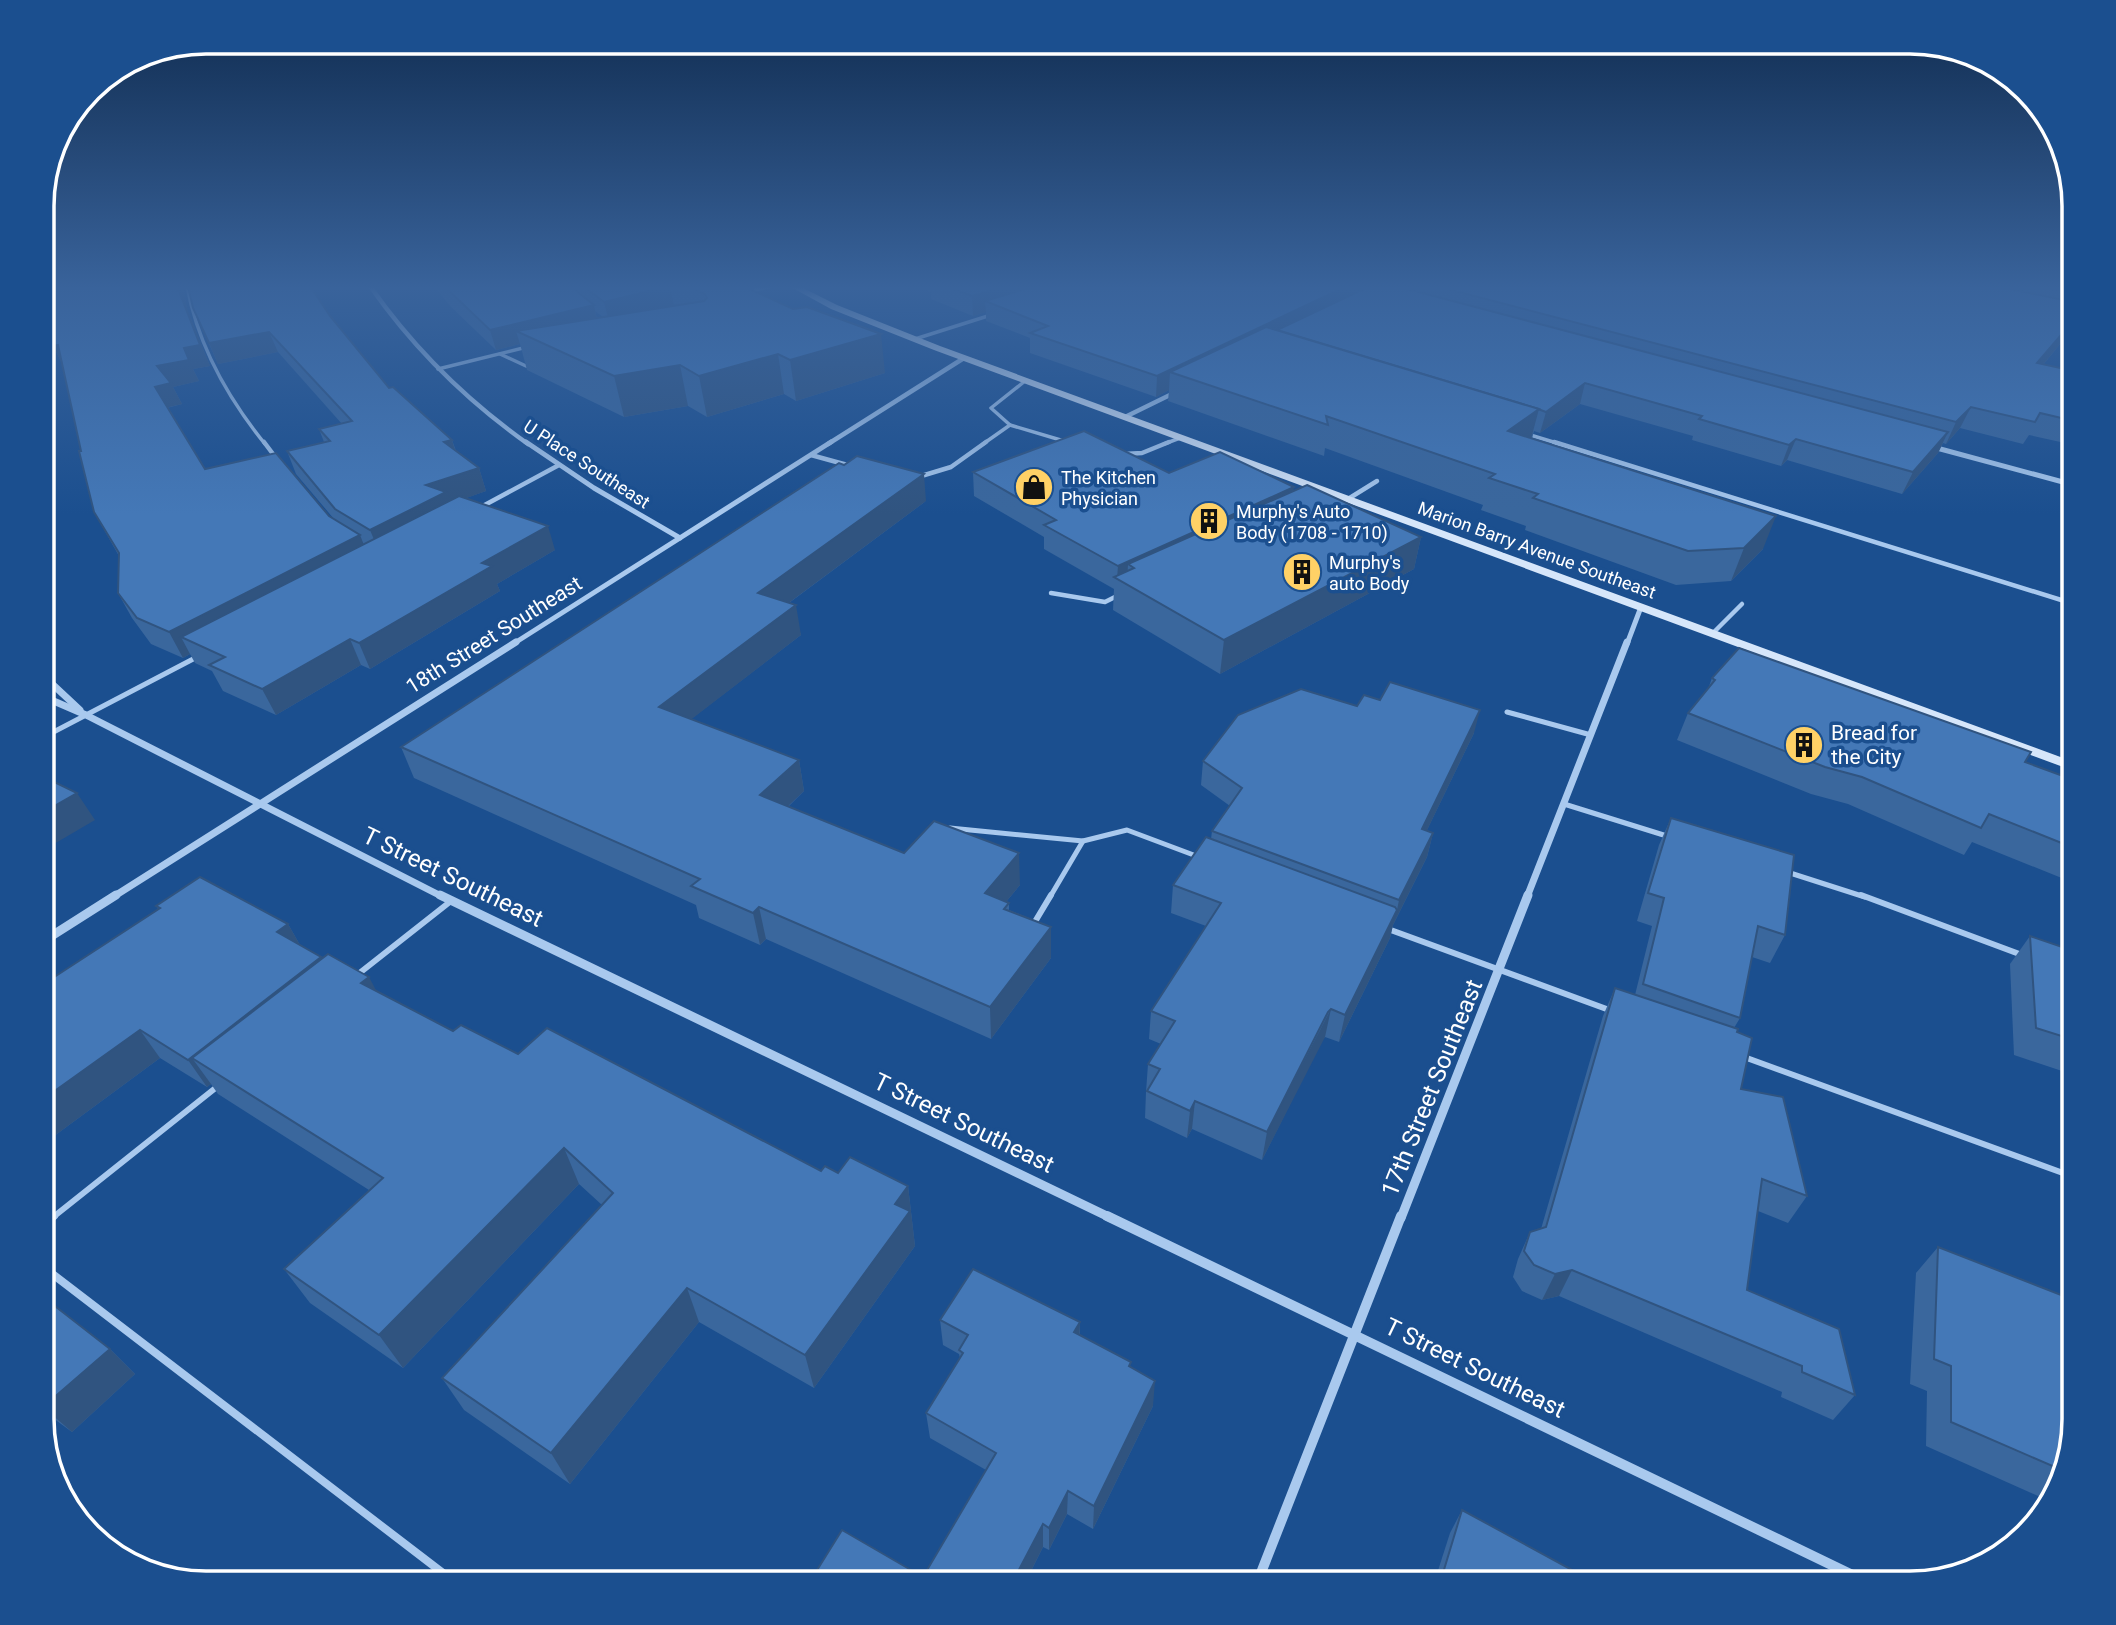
<svg xmlns="http://www.w3.org/2000/svg" width="2116" height="1625" viewBox="0 0 2116 1625" font-family="Roboto,sans-serif">
<style>
.lines{fill:none;stroke-linecap:round;stroke-linejoin:round}
.service-far4{stroke:#a9c9ee;stroke-width:3.5}
.service-far3{stroke:#a9c9ee;stroke-width:4.5}
.service-far2{stroke:#a9c9ee;stroke-width:5}
.service-far1{stroke:#a9c9ee;stroke-width:6}
.service{stroke:#a9c9ee;stroke-width:8}
.minor-far4{stroke:#a9c9ee;stroke-width:4.5}
.minor-far3{stroke:#a9c9ee;stroke-width:5}
.minor-far2{stroke:#a9c9ee;stroke-width:7}
.minor-far1{stroke:#a9c9ee;stroke-width:9}
.minor{stroke:#a9c9ee;stroke-width:10}
.secondary{fill:#d6e6fa;fill-rule:evenodd}
.wall{fill:#3a679d;fill-rule:evenodd}
.shaded-wall{fill:#305480}
.building{fill:#4478b7;stroke:#305480;stroke-width:2}
.labels{text-anchor:middle;dominant-baseline:central;stroke-width:7;stroke-linejoin:round;paint-order:stroke}
.far-street-label{font-size:18px;fill:#fff;stroke:#1b4f8f}
.far-poi-label{font-size:18px;fill:#fff;stroke:#1b4f8f;text-anchor:start}
.street-label{font-size:21px;fill:#fff;stroke:#1b4f8f}
.poi-label{font-size:21px;fill:#fff;stroke:#1b4f8f;text-anchor:start}
.near-street-label{font-size:24px;fill:#fff;stroke:#1b4f8f}
.rim{fill:none;stroke:#fff;stroke-width:3.5}
</style>
<rect width="100%" height="100%" fill="#1b4f8f"/>
<g class="lines">
<g class="service-far4">
<path d="M187,286C198,346 227,397 265,444"/>
<path d="M747,292L773,286"/>
<path d="M915,339L991,315"/>
<path d="M500,354L526,366L532,365"/>
<path d="M438,369L527,347"/>
<path d="M1010,425L1064,441"/>
<path d="M1527,434L1560,444"/>
<path d="M983,444L1010,425L991,408L1025,381"/>
<path d="M1164,444L1180,438"/>
</g>
<g class="service-far3">
<path d="M264,442L276,458"/>
<path d="M1554,442L2074,604"/>
<path d="M1124,454L1142,453L1169,442"/>
<path d="M811,455L851,466"/>
<path d="M918,477L951,467L986,442"/>
<path d="M1348,499L1377,481"/>
<path d="M481,507L559,465"/>
<path d="M1051,593L1105,602L1117,596"/>
<path d="M1712,634L1742,604"/>
</g>
<g class="service-far2">
<path d="M1507,712L1591,735"/>
<path d="M42,738L197,657"/>
<path d="M2065,763L2074,740"/>
<path d="M1564,804L1670,837"/>
<path d="M950,828L1083,841L1127,830L1199,857"/>
<path d="M1787,872L1865,897"/>
<path d="M1050,897L1083,841"/>
</g>
<g class="service-far1">
<path d="M1861,895L2022,955"/>
<path d="M1033,925L1051,895"/>
<path d="M1388,929L1612,1011"/>
<path d="M357,975L451,901"/>
<path d="M1744,1057L2074,1177"/>
<path d="M52,1218L218,1086"/>
</g>
<g class="service">
<path d="M42,1226L54,1216"/>
<path d="M42,1266L456,1583"/>
</g>
<g class="minor-far4">
<path d="M370,286C414,349 466,400 528,444"/>
<path d="M1125,417L1174,393"/>
<path d="M828,444L964,358"/>
</g>
<g class="minor-far3">
<path d="M526,442L594,488L680,538"/>
<path d="M1933,447L2074,485"/>
<path d="M513,644L831,442"/>
<path d="M1627,644L1641,607"/>
</g>
<g class="minor-far2">
<path d="M42,666L49,681L80,710"/>
<path d="M42,696L86,715L443,897"/>
<path d="M113,897L516,642"/>
<path d="M1527,897L1627,642"/>
</g>
<g class="minor-far1">
<path d="M440,895L1111,1218"/>
<path d="M42,942L116,895"/>
<path d="M1401,1218L1528,895"/>
</g>
<g class="minor">
<path d="M1107,1216L1869,1583"/>
<path d="M1257,1583L1401,1216"/>
</g>
<path class="secondary" d="M789,286H799L837,305L940,346L2074,762V771L934,350L831,309Z"/>
</g>
<g class="wall">
<path d="M54,286H183L187,309L210,366L193,369L199,381L173,387L182,404L167,408L205,469L329,516L334,519L296,474L287,451L324,442L319,429L342,424L278,352L218,364L193,308L330,316L389,388L452,440L456,451L479,468L486,491L466,498L555,550L497,584L500,591L370,669L361,665L276,715L223,691L212,671L195,663L190,654L183,658L151,644L132,618L118,593L119,556L94,512L62,363L53,346Z"/>
<path d="M434,286H743L885,373L796,401L784,394L707,417L688,406L624,417L527,370L520,344L496,350L450,306ZM595,311L603,317L597,318Z"/>
<path d="M917,286H2074V327L2043,365L2074,371V445L2029,435L2023,444L1960,428L1946,444L1943,443L1938,453L1902,494L1787,460L1781,466L1692,440L1693,436L1580,404L1540,433L1534,431L1532,439L1763,549L1731,581L1676,585L1525,530L1526,526L1481,510L1483,505L1325,448L1324,456L1168,401L1169,390L1156,397L1030,353V338L986,321V312L973,316L931,299V292Z"/>
<path d="M973,472L1169,473L1294,490L1421,537L1414,569L1220,674L1113,610L1114,589L1044,549V537L974,496Z"/>
<path d="M926,501L789,603L801,635L691,719L799,760L804,791L788,807L904,853L1020,885L1006,902L1009,903V910L1051,927V958L991,1039L766,939L760,945L699,918L696,905L414,778L401,747Z"/>
<path d="M1712,678L2025,762L2074,780V883L1972,842L1964,855L1848,804L1811,794L1677,740L1688,713L1708,689Z"/>
<path d="M1357,706L1474,733L1427,830L1433,833L1427,857L1393,925L1390,938L1339,1042L1325,1037L1322,1040L1262,1160L1192,1129L1187,1138L1145,1118L1146,1092L1148,1064L1161,1044L1149,1039L1151,1011L1206,926L1171,913L1173,885L1211,839L1212,831L1230,806L1201,785L1203,761Z"/>
<path d="M1671,818L1785,935L1770,963L1752,957L1740,1018L1734,1028L1737,1032L1741,1089L1807,1196L1788,1223L1758,1211L1747,1290L1855,1395L1833,1420L1781,1397L1782,1392L1559,1296L1542,1300L1522,1291L1513,1277L1518,1259L1530,1232L1541,1229L1603,1016L1615,988L1635,995L1652,926L1637,921L1659,845Z"/>
<path d="M156,906L288,924L300,945L376,991L453,1031L518,1054L821,1171L838,1173L908,1186L915,1246L814,1388L699,1322L570,1484L464,1410L442,1378L602,1205L579,1184L403,1368L310,1303L284,1269L369,1190L218,1094L211,1084L207,1087L160,1058L42,1145L158,909Z"/>
<path d="M2030,936L2074,951V1057L2062,1071L2014,1055L2010,964Z"/>
<path d="M1938,1247L2074,1419L2047,1500L1926,1446L1927,1391L1910,1384L1916,1273Z"/>
<path d="M42,1296L110,1349L135,1374L72,1432L42,1410Z"/>
<path d="M940,1320L1080,1322V1335L1131,1367L1153,1406L1093,1529L1067,1514L1049,1550L1043,1547L1025,1583H809L923,1577L986,1470L930,1438L926,1413L960,1358L959,1354L943,1345Z"/>
<path d="M1462,1510L1596,1583H1434L1450,1533Z"/>
</g>
<g class="shaded-wall">
<path d="M177,286H183L187,309L210,366L193,369L199,381L173,387L182,404L165,408L155,387L157,366L184,348Z"/>
<path d="M670,286L674,306L609,322L604,302Z"/>
<path d="M1007,286H1069L985,301L986,312L973,316L972,296Z"/>
<path d="M1347,286H1364L1362,296L1170,372L1169,390L1156,397L1157,376Z"/>
<path d="M594,305L598,325L516,331L520,344L496,350L490,330Z"/>
<path d="M2074,320V327L2027,384L2037,363Z"/>
<path d="M269,332L278,352L218,364L209,343Z"/>
<path d="M881,334L885,373L796,401L790,360Z"/>
<path d="M58,345L64,367L53,346Z"/>
<path d="M778,354L784,394L707,417L699,376Z"/>
<path d="M680,365L688,406L624,417L614,376Z"/>
<path d="M1585,383L1580,404L1540,433L1546,412Z"/>
<path d="M1971,407L1960,428L1946,444L1956,422Z"/>
<path d="M1539,409L1531,439L1508,431Z"/>
<path d="M1948,432L1938,453L1902,494L1913,472Z"/>
<path d="M1796,439L1787,460L1781,466L1789,445Z"/>
<path d="M452,440L459,463L444,442Z"/>
<path d="M479,468L486,491L450,504L380,554L370,530L426,485Z"/>
<path d="M924,474L926,501L763,622L758,593Z"/>
<path d="M1294,487L1291,510L1128,564L1127,585L1117,579L1118,566Z"/>
<path d="M1776,516L1763,549L1731,581L1744,548Z"/>
<path d="M548,526L555,550L497,584L500,591L370,669L359,643L482,563Z"/>
<path d="M360,535L370,560L181,637L190,654L183,658L169,632Z"/>
<path d="M1421,537L1414,569L1220,674L1224,640Z"/>
<path d="M796,605L801,635L667,738L659,707Z"/>
<path d="M350,639L361,665L276,715L262,689Z"/>
<path d="M1480,710L1474,733L1416,853L1422,829Z"/>
<path d="M799,760L804,791L766,827L760,795Z"/>
<path d="M77,793L95,820L42,851V813Z"/>
<path d="M1433,833L1427,857L1393,925L1390,938L1339,1042L1345,1015L1397,910L1399,900Z"/>
<path d="M1019,853L1020,885L987,925L985,893Z"/>
<path d="M759,907L766,939L760,945L753,913Z"/>
<path d="M288,924L304,952L277,932Z"/>
<path d="M1051,927V958L991,1039L990,1007Z"/>
<path d="M321,957L337,984L192,1058L211,1084L207,1087L188,1060Z"/>
<path d="M369,977L388,1013L361,983Z"/>
<path d="M1331,1009L1325,1037L1262,1160L1267,1132Z"/>
<path d="M140,1030L160,1058L42,1145V1100Z"/>
<path d="M1195,1101L1192,1129L1187,1138L1190,1111Z"/>
<path d="M564,1148L579,1184L403,1368L379,1335Z"/>
<path d="M908,1186L915,1246L814,1388L805,1355L895,1204Z"/>
<path d="M1572,1270L1559,1296L1542,1300L1555,1274Z"/>
<path d="M687,1288L699,1322L570,1484L551,1453Z"/>
<path d="M1080,1322L1079,1348L1074,1332Z"/>
<path d="M110,1349L135,1374L72,1432L43,1407Z"/>
<path d="M1155,1381L1153,1406L1093,1529L1094,1506Z"/>
<path d="M1068,1491L1067,1514L1049,1550V1528Z"/>
<path d="M1043,1524V1547L1025,1583H1012Z"/>
</g>
<g class="building">
<path d="M54,286H177L200,345L184,348L189,360L157,366L171,383L155,387L205,469L276,453L329,516L360,535L169,632L137,618L118,593L119,553L94,512L79,451H81L58,345L53,346Z"/>
<path d="M188,286H310L330,316L389,388L393,387L452,440L444,442L479,468L426,485L446,492L370,530L335,509L287,451L330,441L319,429L352,421L269,332L209,343L193,308Z"/>
<path d="M444,286H570L594,305L490,330Z"/>
<path d="M583,286H670L604,302Z"/>
<path d="M687,286H743L793,309L807,307L881,334L790,360L778,354L699,376L680,365L614,376L516,331L704,301L707,298L705,294Z"/>
<path d="M945,286H1007L972,296Z"/>
<path d="M1035,286H1347L1157,376L1030,333L1048,326L985,301Z"/>
<path d="M1370,286H1396L1948,432L1913,472L1796,439L1789,445L1699,419L1702,416L1585,383L1546,412L1538,409H1539L1277,330Z"/>
<path d="M1436,286H1995L2074,302V320L2037,363L2074,371V421L2040,413L2035,422L1971,407L1956,422Z"/>
<path d="M2037,286H2074V294Z"/>
<path d="M1266,327L1539,409L1508,431L1776,516L1744,548L1688,551L1533,498L1538,494L1489,478L1495,474L1326,416L1328,425L1170,372Z"/>
<path d="M1084,431L1169,473L1220,452L1294,487L1118,566L1044,525L1056,520L973,472Z"/>
<path d="M857,456L924,474L758,593L796,605L659,707L799,760L760,795L904,853L934,821L1019,853L985,893L1009,903L1004,909L1051,927L990,1007L759,907L753,913L691,886L700,879L401,747L839,463L844,465Z"/>
<path d="M1307,485L1421,537L1224,640L1114,577L1134,568L1128,564Z"/>
<path d="M459,496L548,526L482,563L492,566L359,643L350,639L262,689L209,665L225,657L181,637Z"/>
<path d="M1739,648L2031,752L2025,762L2074,780V848L1989,814L1981,828L1862,777L1825,767L1688,713L1715,680L1712,678Z"/>
<path d="M1390,682L1480,710L1422,829L1433,833L1399,900L1212,831L1242,788L1203,761L1238,715L1301,689L1357,706L1364,695L1380,700Z"/>
<path d="M42,776L77,793L42,813Z"/>
<path d="M1671,818L1794,855L1785,935L1758,926L1740,1018L1643,984L1664,898L1648,893Z"/>
<path d="M1206,837L1395,907L1397,910L1345,1015L1331,1009L1328,1012L1267,1132L1195,1101L1190,1111L1147,1091L1160,1069L1148,1064L1175,1021L1151,1011L1221,903L1173,885Z"/>
<path d="M200,877L288,924L277,932L321,957L188,1060L140,1030L42,1100V985L160,908L156,906Z"/>
<path d="M2030,936L2074,951V1040L2036,1028Z"/>
<path d="M328,954L369,977L361,983L453,1031L461,1025L518,1054L547,1028L821,1171L825,1166L838,1173L850,1157L908,1186L895,1204L910,1211L805,1355L687,1288L551,1453L442,1378L613,1193L564,1148L379,1335L284,1269L383,1178L192,1058Z"/>
<path d="M1615,988L1738,1029L1737,1032L1752,1038L1741,1089L1783,1097L1807,1196L1762,1179L1747,1290L1839,1329L1855,1395L1802,1372V1366L1572,1270L1555,1274L1534,1265L1524,1251L1530,1232L1546,1227Z"/>
<path d="M1938,1247L2074,1300V1419L2057,1468L1951,1422V1366L1934,1359Z"/>
<path d="M973,1269L1080,1322L1074,1332L1131,1362L1129,1366L1155,1381L1094,1506L1068,1491L1049,1528L1043,1524L1012,1583H809L842,1530L923,1577L996,1453L926,1413L963,1353L959,1350L968,1335L940,1320Z"/>
<path d="M42,1296L110,1349L43,1407L42,1406Z"/>
<path d="M1462,1510L1596,1583H1440Z"/>
</g>
<linearGradient id="sky" x2="0" y2="1"><stop stop-color="#0f2b4f"/><stop offset="0.56" stop-color="#39639b"/><stop offset="1" stop-color="#39639b" stop-opacity="0"/></linearGradient>
<rect width="2116" height="514" fill="url(#sky)"/>
<defs>
<g id="shop-disc" transform="scale(2.0125)"><circle r="9.5" fill="#ffd166" stroke="#1b4f8f"/><path d="M-5-2.5h2.3a2.7 3.5 0 0 1 5.4 0H5L5.5 6h-11ZM-1.5-2.5h3a1.5 2.3 0 0 0-3 0Z" fill="#111"/></g>
<g id="building-disc" transform="scale(2.0125)"><circle r="9.5" fill="#ffd166" stroke="#1b4f8f"/><path d="M-4-6H4V6H1V3H-1V6H-4ZM-2.5-4.3h1.7v1.8h-1.7ZM.8-4.3h1.7v1.8H.8ZM-2.5-1h1.7V.8h-1.7ZM.8-1h1.7V.8H.8Z" fill="#111"/></g>
</defs>
<g fill-rule="evenodd">
<use href="#shop-disc" x="1034" y="487"/>
<use href="#building-disc" x="1209" y="521"/>
<use href="#building-disc" x="1302" y="572"/>
<use href="#building-disc" x="1804" y="745"/>
</g>
<g class="labels">
<g class="far-street-label">
<text transform="translate(587 464) rotate(33)">U Place Southeast</text>
<text transform="translate(1537 550) rotate(20)">Marion Barry Avenue Southeast</text>
</g>
<g class="far-poi-label">
<text x="1061" y="477">The Kitchen<tspan x="1061" dy="21">Physician</tspan></text>
<text x="1236" y="511">Murphy's Auto<tspan x="1236" dy="21">Body (1708 - 1710)</tspan></text>
<text x="1329" y="562">Murphy's<tspan x="1329" dy="21">auto Body</tspan></text>
</g>
<g class="street-label">
<text transform="translate(494 635) rotate(-32)">18th Street Southeast</text>
</g>
<g class="poi-label">
<text x="1831" y="733">Bread for<tspan x="1831" dy="24">the City</tspan></text>
</g>
<g class="near-street-label">
<text transform="translate(453 877) rotate(26)">T Street Southeast</text>
<text transform="translate(1432 1088) rotate(-68)">17th Street Southeast</text>
<text transform="translate(964 1123) rotate(26)">T Street Southeast</text>
<text transform="translate(1475 1368) rotate(26)">T Street Southeast</text>
</g>
</g>
<path d="M0 0H2116V1625H0ZM206 54H1910A152 152 0 0 1 2062 206V1419A152 152 0 0 1 1910 1571H206A152 152 0 0 1 54 1419V206A152 152 0 0 1 206 54Z" fill="#1b4f8f" fill-rule="evenodd"/>
<path class="rim" d="M206 54H1910A152 152 0 0 1 2062 206V1419A152 152 0 0 1 1910 1571H206A152 152 0 0 1 54 1419V206A152 152 0 0 1 206 54Z"/>
</svg>
